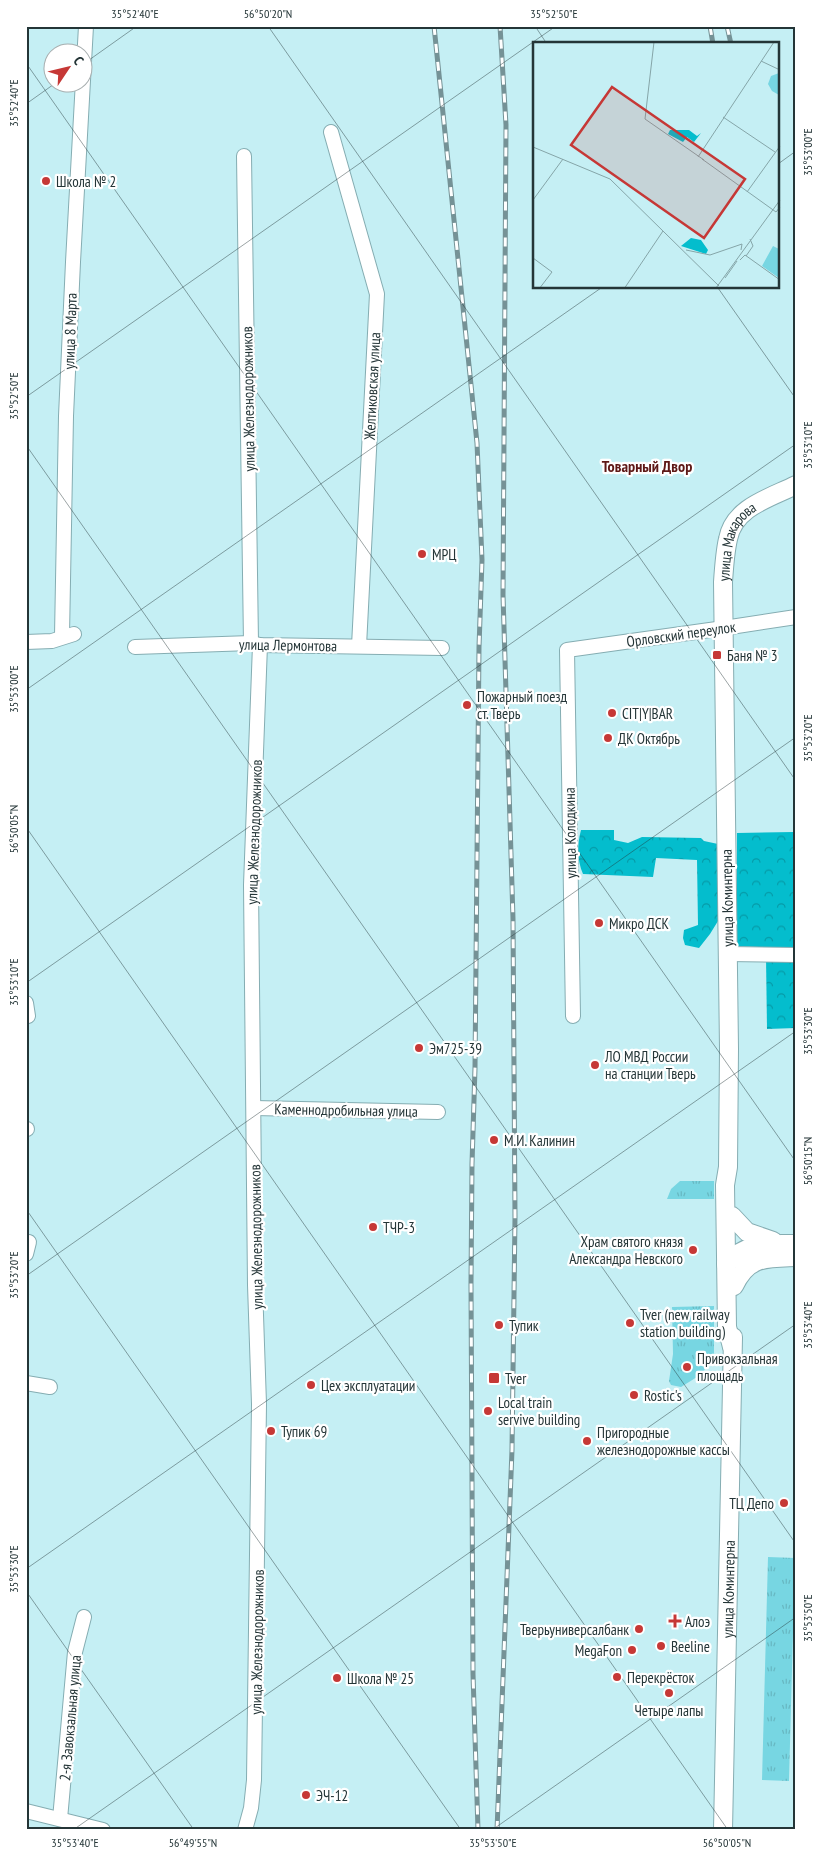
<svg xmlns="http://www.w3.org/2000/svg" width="822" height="1856" viewBox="0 0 822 1856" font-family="'PT Sans Narrow',sans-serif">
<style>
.grass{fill:url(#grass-tufts)}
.forest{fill:url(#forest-crowns)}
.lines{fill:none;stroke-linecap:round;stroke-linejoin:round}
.minor-casing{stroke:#85adb2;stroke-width:16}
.major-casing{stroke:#85adb2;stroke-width:20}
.minor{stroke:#fff;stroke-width:14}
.major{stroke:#fff;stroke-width:18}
.rail-casing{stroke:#759296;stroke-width:5}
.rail{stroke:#fff;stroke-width:3;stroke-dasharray:9;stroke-linecap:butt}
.ticks{fill:none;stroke:#243537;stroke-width:1;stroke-opacity:0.45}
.poi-dot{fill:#c63836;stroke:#fff;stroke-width:2}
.labels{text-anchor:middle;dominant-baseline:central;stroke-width:4.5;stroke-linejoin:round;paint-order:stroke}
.poi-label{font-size:15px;fill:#243537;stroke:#fff;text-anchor:start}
.street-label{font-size:15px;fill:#243537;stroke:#fff}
.neighbourhood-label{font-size:16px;font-weight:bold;fill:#5e1917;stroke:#fff}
.inset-road{fill:none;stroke:#85a5a8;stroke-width:1}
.view{fill:#c63836;fill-opacity:0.15;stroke:#c63836;stroke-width:2.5}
.inset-edge{fill:none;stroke:#243537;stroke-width:2.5}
.neatline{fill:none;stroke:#243537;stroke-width:2}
.ticks-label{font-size:12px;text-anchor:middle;fill:#243537}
</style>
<defs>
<pattern id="grass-tufts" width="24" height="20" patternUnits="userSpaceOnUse" patternTransform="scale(1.25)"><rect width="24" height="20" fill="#77d6e2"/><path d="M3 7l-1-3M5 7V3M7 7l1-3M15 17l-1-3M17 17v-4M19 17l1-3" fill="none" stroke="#67b8c2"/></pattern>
<pattern id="forest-crowns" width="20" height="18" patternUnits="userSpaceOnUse" patternTransform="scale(1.25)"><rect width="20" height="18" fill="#04bdcd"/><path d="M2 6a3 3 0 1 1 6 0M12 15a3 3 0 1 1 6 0" fill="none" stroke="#059aa7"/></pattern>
</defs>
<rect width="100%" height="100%" fill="#c5eff4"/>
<g class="grass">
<path d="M680,1181H714V1199H667L671,1189Z"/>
<path d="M714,1306V1360L697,1377L681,1387L671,1385L669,1381L673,1354L672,1307Z"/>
<path d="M768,1557L795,1558L789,1781L762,1780Z"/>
</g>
<g class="forest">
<path d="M581,830H614V840L628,843L642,837L701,838L704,841L718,844V921L710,934L699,948L685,945L683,938L684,930L698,925L697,860L656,858L653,877L583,874C577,860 577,845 581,830Z"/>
<path d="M794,832L796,949L737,946V833Z"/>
<path d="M766,957H796V1028L767,1029Z"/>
</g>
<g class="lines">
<g class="minor-casing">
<g id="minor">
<path d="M331,132L377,294L359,646"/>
<path d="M244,156L251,643"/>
<path d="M62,636L66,416L73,262L86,26"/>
<path d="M26,642L52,641L74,634"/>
<path d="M135,647L251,643L260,645L442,648"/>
<path d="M728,954L796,955"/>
<path d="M26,1003L28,1016"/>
<path d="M573,1016L567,650L724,628L796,617"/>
<path d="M254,1108L438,1112"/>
<path d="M26,1129H27"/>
<path d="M26,1254L29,1242"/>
<path d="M26,1383L50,1387"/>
<path d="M26,1811L103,1830"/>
<path d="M60,1819L75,1652L84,1617"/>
<path d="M245,1830L251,1808L254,1780L259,1404L255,1285L251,885L260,645"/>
</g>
</g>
<g class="major-casing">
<g id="major">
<path d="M732,1216L747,1232L773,1241"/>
<path d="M726,1264C748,1241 766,1244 796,1244"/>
<path d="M734,1286C748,1256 766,1258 796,1257"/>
<path id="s1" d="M732,1347L727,1327L725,1185L728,1167L729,1049L723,582C724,567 725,552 728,539C734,507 770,498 796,485"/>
<path id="s2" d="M723,1830L733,1337"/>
</g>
</g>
<use href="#minor" class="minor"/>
<use href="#major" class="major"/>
<g class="rail-casing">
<g id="rail">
<path d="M434,26L477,443L482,560L479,647L475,1068L472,1164L471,1284L473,1674L478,1830"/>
<path d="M710,26L713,44"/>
<path d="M727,26L731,44"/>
<path d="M497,1830L512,1450L515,1217L513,919L503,595L506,125L500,26"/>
</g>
</g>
<use href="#rail" class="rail"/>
</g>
<path class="ticks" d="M268,26L796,781M535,26L547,44M26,63L796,1162M82,65L137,26M26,104L57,82M778,164L796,151M718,288L796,399M26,397L556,26M26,445L796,1544M26,690L601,288M26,827L728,1830M26,983L796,444M26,1209L461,1830M26,1276L796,737M26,1569L796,1031M26,1591L194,1830M73,1830L796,1324M492,1830L796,1617"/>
<g class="poi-dot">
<circle cx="46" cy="181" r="5"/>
<circle cx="422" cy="554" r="5"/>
<rect x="712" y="650" width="10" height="10" rx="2.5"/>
<circle cx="467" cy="705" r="5"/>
<circle cx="612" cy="713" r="5"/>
<circle cx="608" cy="738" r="5"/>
<circle cx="599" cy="923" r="5"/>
<circle cx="419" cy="1048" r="5"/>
<circle cx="595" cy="1065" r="5"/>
<circle cx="494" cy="1140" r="5"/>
<circle cx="373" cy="1227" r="5"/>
<circle cx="693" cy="1250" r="5"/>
<circle cx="630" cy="1323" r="5"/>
<circle cx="499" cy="1325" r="5"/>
<circle cx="687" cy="1367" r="5"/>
<rect x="488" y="1372" width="12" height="12" rx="2.5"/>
<circle cx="311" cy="1385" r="5"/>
<circle cx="634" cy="1395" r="5"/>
<circle cx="488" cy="1411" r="5"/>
<circle cx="271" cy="1431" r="5"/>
<circle cx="587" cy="1441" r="5"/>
<circle cx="784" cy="1503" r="5"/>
<path d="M672.5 1613.5h5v5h5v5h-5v5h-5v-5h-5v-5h5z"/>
<circle cx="639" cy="1629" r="5"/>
<circle cx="661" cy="1646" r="5"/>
<circle cx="632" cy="1650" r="5"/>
<circle cx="617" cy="1677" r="5"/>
<circle cx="337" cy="1678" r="5"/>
<circle cx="669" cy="1693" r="5"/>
<circle cx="306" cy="1795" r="5"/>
</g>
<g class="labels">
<g class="poi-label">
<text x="56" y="181">Школа № 2</text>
<text x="432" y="554">МРЦ</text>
<text x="727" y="655">Баня № 3</text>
<text x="477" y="696">Пожарный поезд<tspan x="477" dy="17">ст. Тверь</tspan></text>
<text x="622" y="713">CIT|Y|BAR</text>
<text x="618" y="738">ДК Октябрь</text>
<text x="609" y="923">Микро ДСК</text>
<text x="429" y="1048">Эм725-39</text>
<text x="605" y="1056">ЛО МВД России<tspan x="605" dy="17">на станции Тверь</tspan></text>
<text x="504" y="1140">М.И. Калинин</text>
<text x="383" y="1227">ТЧР-3</text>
<text x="683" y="1241" text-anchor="end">Храм святого князя<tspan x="683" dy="17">Александра Невского</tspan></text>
<text x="640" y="1314">Tver (new railway<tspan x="640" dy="17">station building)</tspan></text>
<text x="509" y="1325">Тупик</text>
<text x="697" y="1358">Привокзальная<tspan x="697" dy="17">площадь</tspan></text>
<text x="505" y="1378">Tver</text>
<text x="321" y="1385">Цех эксплуатации</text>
<text x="644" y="1395">Rostic's</text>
<text x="498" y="1402">Local train<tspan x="498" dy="17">servive building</tspan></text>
<text x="281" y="1431">Тупик 69</text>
<text x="597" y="1432">Пригородные<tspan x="597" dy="17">железнодорожные кассы</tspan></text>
<text x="774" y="1503" text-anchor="end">ТЦ Депо</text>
<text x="685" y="1621">Алоэ</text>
<text x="629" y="1629" text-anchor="end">Тверьуниверсалбанк</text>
<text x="671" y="1646">Beeline</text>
<text x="622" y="1650" text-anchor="end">MegaFon</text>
<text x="627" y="1677">Перекрёсток</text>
<text x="347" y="1678">Школа № 25</text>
<text x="669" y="1710" text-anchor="middle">Четыре лапы</text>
<text x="316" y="1795">ЭЧ-12</text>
</g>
<g class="street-label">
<text transform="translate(70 331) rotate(-88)">улица 8 Марта</text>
<text transform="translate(372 386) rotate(-87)">Желтиковская улица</text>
<text transform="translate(248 399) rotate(-91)">улица Железнодорожников</text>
<text stroke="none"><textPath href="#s1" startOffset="810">улица Макарова</textPath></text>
<text transform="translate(681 634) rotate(-8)">Орловский переулок</text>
<text transform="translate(288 645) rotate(1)">улица Лермонтова</text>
<text transform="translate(254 832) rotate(-88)">улица Железнодорожников</text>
<text transform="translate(570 833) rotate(-91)">улица Колодкина</text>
<text transform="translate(727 898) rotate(-91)">улица Коминтерна</text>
<text transform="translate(346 1110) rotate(1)">Каменнодробильная улица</text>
<text transform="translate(256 1237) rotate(-91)">улица Железнодорожников</text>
<text stroke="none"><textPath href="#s2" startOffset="241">улица Коминтерна</textPath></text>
<text transform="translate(257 1642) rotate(-89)">улица Железнодорожников</text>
<text transform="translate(70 1718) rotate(-85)">2-я Завокзальная улица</text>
</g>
<g class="neighbourhood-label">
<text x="647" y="466">Товарный Двор</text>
</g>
</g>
<g transform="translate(533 42)">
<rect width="246" height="246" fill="#c5eff4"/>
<path d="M137,88H156L164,94L168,91L161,100L154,95L150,100L135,92ZM158,196L168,198L175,208L173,212L148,204Z" fill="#04bdcd"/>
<path d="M246,31H247L246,53L239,49L235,42L238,34ZM240,204L246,207V236L229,224Z" fill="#77d6e2"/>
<path class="inset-road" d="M121,0L112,77L171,118M228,19L247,28M190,75L242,110M0,105L77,137L186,244M165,115L241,0M169,117L243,170L247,165M214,150L247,104M0,158L30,117M153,208L177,213L209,202L208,208M213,214L220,204L217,197M0,216L19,230L6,247M207,218L212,213L247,238M192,236L204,219M183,246L247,158M91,247L130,189"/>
<path class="view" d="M79,45L212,137L171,196L38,103Z"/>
<rect width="246" height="246" class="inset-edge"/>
</g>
<rect width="822" height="1856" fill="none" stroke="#ffffff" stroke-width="55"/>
<g transform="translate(68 68) rotate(55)"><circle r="24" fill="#ffffff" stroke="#a7aeaf"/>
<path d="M0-4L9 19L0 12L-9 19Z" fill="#c63836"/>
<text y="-8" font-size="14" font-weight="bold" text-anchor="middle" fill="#243537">С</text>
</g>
<rect x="28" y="28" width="766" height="1800" class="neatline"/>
<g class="ticks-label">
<text x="135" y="18">35°52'40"E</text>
<text x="268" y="18">56°50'20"N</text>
<text x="554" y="18">35°52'50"E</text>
<text transform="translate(14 103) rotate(-90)" y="4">35°52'40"E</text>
<text transform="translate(808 152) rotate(-90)" y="4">35°53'00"E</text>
<text transform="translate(14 396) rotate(-90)" y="4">35°52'50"E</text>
<text transform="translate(808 445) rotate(-90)" y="4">35°53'10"E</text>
<text transform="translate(14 689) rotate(-90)" y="4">35°53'00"E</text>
<text transform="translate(808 738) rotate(-90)" y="4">35°53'20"E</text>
<text transform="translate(14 829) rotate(-90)" y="4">56°50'05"N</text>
<text transform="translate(14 982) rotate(-90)" y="4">35°53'10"E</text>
<text transform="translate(808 1031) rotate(-90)" y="4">35°53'30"E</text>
<text transform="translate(808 1161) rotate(-90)" y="4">56°50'15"N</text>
<text transform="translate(14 1275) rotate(-90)" y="4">35°53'20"E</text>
<text transform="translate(808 1325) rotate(-90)" y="4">35°53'40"E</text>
<text transform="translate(14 1569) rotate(-90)" y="4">35°53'30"E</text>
<text transform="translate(808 1618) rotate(-90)" y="4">35°53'50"E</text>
<text x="75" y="1847">35°53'40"E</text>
<text x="193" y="1847">56°49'55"N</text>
<text x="493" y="1847">35°53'50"E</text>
<text x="727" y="1847">56°50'05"N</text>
</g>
</svg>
